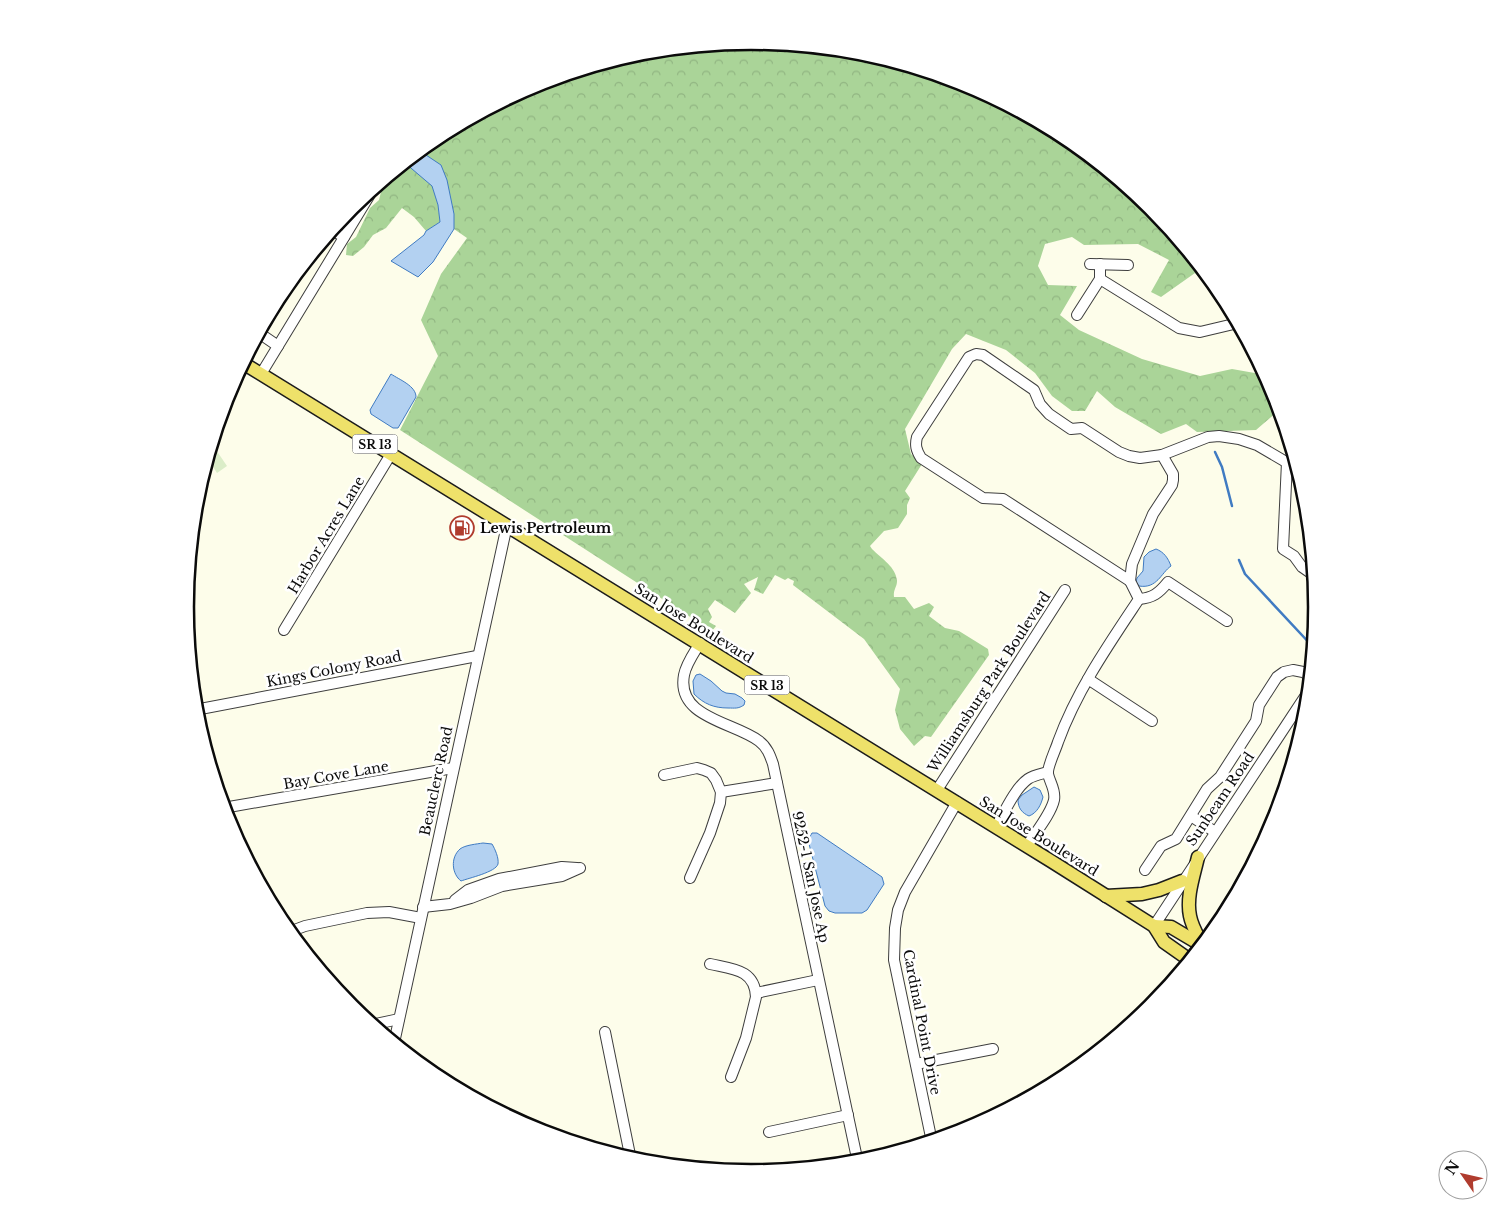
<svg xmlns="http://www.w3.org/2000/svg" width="1503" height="1215" viewBox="0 0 1503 1215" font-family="'Libre Baskerville',serif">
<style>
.forest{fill:url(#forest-crowns)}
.pitch{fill:#dbedc8}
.water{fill:#b3d1f1;stroke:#407bc2}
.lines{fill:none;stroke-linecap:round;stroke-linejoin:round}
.stream{stroke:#407bc2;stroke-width:2.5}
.minor-casing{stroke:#3e3e3e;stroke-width:12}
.major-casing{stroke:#1c1c1c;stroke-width:15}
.minor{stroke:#fff;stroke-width:10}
.major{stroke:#eee16a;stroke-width:12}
.labels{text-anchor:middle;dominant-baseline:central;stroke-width:5;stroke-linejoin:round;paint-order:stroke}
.shield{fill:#fff;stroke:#545454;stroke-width:1}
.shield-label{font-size:12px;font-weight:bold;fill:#0b0b0b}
.poi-label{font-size:14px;font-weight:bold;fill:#0b0b0b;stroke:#fff;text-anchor:start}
.street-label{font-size:14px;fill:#0b0b0b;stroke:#fff}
.rim{fill:none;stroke:#0b0b0b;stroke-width:2.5}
</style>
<defs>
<pattern id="forest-crowns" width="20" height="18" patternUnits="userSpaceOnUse" patternTransform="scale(1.25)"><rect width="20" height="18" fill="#aad498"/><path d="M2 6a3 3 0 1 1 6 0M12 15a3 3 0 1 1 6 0" fill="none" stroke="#91b582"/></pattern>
</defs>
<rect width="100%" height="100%" fill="#fdfdea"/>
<g class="forest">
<path d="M752,41L862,52L968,84L1066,137L1152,207L1220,291L1213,293L1195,273L1161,297L1151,292L1169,260L1138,244L1084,245L1072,237L1045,244L1038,266L1048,285L1077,286L1060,315L1079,330L1142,359L1200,376L1232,369L1266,375L1275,391L1281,412H1277L1256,430L1197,432L1186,424L1161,434L1115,407L1097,391L1085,411H1072L1052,396L1035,373L1006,350L966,334L952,349L905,429L911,454L922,464L905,491L910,498L907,505V514L898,528L884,531L870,546L872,549C882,559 896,567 897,581C897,587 893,590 894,597H905L914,609L929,603L934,607L929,616L945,628L959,631L988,649L989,655L931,737L925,736L914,746L900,729L895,710L900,689L864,639L793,585L794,581L788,578L785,580L775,575L763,594L754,590L758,577L744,584L751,593L735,613L715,600L708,609L712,617L709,622L716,626L712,631L400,430L438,356L421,320L441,274L467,238L454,229V214L423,154L420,151L437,137L535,84L641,52Z"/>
<path d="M407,164L432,185L438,205L440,222L426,231L414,217L402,208L386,228L373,235L364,247L353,256L346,255L347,244L356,237L370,208L379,200L382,188L388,177L398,176Z"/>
</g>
<path class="pitch" d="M212,444L227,466L217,473L208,459Z"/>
<g class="water">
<path d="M420,151L441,165L447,180L454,214V229L433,262L418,277L391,261L424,235L426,231L440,222L438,205L432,186L405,163Z"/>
<path d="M391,374C400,380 416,386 416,397L398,428H393L371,414L370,410Z"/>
<path d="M1156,549C1164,552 1168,558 1171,566C1161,573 1157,589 1139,586L1136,582L1137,578L1143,571L1144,557L1149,552Z"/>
<path d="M700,674L711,681L722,691L726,693L735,694L742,698L745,701L744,705C738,709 735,708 728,708C714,708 704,704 694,694L693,681L696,675Z"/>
<path d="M1034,787L1040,790L1043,797C1041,805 1037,813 1029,816C1022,813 1018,808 1018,800L1022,795Z"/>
<path d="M812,833H817L882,877L884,884L867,910L862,913H835L829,911L825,906L808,840Z"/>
<path d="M483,843L492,844C495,849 499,858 498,864C496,872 469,878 461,881C452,874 450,858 460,849C465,845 477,844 483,843Z"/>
</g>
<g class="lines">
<g class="stream">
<path d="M1215,452L1222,467L1232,506"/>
<path d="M1239,560L1245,574L1314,648"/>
</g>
<g class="minor-casing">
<g id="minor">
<path d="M332,230L344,237"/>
<path d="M1090,264L1128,265"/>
<path d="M1100,279L1179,328L1200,332L1238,323"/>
<path d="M1077,315L1100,279V264"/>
<path d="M259,333L278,346"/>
<path d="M261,374L374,188"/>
<path d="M1287,462L1283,549L1294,556L1302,567L1315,576"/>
<path d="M1130,581L1003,499L983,498L921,458C916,450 915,445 917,437L969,357L976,354L983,355L1034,390L1040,404L1049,414L1071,429L1082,428L1119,452L1129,456L1140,458L1162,455L1208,437L1219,436L1239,439L1257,445L1298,469"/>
<path d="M1139,599C1153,598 1159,593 1168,582L1227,621"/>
<path d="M284,630L391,454"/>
<path d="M700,643C694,653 686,664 684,675C676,718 734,722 759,741C767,747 770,755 773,764L858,1163"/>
<path d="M1088,679L1152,721"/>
<path d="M195,710L477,656"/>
<path d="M664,775L697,768L704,770L711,773L716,780L721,792L720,803L710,833L690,878"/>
<path d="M937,790L1065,590"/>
<path d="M721,792L777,783"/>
<path d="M223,808L453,768"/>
<path d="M1191,816L1215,832"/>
<path d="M996,827C1004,813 1015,788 1028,779C1034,775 1041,774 1048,772"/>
<path d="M1027,846C1035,833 1051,814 1054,800C1056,790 1050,783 1048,774C1047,767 1056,749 1058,742C1077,690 1109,644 1139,599L1130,581L1132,564L1153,514L1172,485L1173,480V474L1162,455"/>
<path d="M1145,870L1161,846L1176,839L1207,789L1220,777L1256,721L1259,705L1277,677L1284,672L1293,670L1303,672L1311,677"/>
<path d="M455,900L468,890L499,879L562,867L577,868"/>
<path d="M423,907L450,904L471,898L502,886L562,876L580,868"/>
<path d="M1154,926L1310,689"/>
<path d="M289,932L305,926L367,913L389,912L421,918"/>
<path d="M710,964C732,969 755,969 756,997L746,1038L731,1077"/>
<path d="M756,993L818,980"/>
<path d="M371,1025L399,1019"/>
<path d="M605,1032L631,1160"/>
<path d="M394,1043L507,525"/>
<path d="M916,1064L993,1049"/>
<path d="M769,1132L848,1115"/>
<path d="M932,1142L894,960L895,928L898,910L905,892L957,802"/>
</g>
</g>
<g class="major-casing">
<g id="major">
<path d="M243,363L1051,861L1154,926L1164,942L1191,961"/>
<path d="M1198,857C1194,875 1186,897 1190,916C1192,927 1198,936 1203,946"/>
<path d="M1106,896L1142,894L1159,890L1182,881"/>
<path d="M1154,926L1171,927L1203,946"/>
</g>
</g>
<use href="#minor" class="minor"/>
<use href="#major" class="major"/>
</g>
<defs>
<g id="fuel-ring" transform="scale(1.25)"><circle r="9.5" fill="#fff" stroke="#b03c2e" stroke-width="1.5"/><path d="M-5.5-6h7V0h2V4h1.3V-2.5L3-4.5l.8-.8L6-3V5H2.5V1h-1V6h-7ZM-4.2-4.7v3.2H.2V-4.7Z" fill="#b03c2e"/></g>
</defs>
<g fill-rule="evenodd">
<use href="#fuel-ring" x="462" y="528"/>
</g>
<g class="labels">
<g class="shield">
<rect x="352.5" y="434.5" width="45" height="19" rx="4"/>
<rect x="744.5" y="675.5" width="45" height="19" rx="4"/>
</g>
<g class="shield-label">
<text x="375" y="444">SR 13</text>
<text x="767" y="685">SR 13</text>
</g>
<g class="poi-label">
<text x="480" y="528">Lewis Pertroleum</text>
</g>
<g class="street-label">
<text transform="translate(326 535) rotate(-59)">Harbor Acres Lane</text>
<text transform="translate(694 623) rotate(32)">San Jose Boulevard</text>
<text transform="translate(334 669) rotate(-11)">Kings Colony Road</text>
<text transform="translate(989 682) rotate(-57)">Williamsburg Park Boulevard</text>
<text transform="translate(336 775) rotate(-10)">Bay Cove Lane</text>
<text transform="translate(436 781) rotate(-78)">Beauclerc Road</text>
<text transform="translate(1220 799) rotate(-56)">Sunbeam Road</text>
<text transform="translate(1039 836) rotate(32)">San Jose Boulevard</text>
<text transform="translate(811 877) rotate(78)">9252-1 San Jose Ap</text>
<text transform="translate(922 1022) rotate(79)">Cardinal Point Drive</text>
</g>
</g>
<path d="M0 0H1503V1215H0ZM194 607a557 557 0 1 1 1114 0a557 557 0 1 1-1114 0Z" fill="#fff" fill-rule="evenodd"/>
<path class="rim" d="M194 607a557 557 0 1 1 1114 0a557 557 0 1 1-1114 0Z"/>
<g transform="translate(1463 1175) rotate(304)"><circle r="24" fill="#ffffff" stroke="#9d9d9d"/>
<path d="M0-4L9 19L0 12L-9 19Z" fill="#b03c2e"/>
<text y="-8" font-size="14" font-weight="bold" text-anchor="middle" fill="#0b0b0b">N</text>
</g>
</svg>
